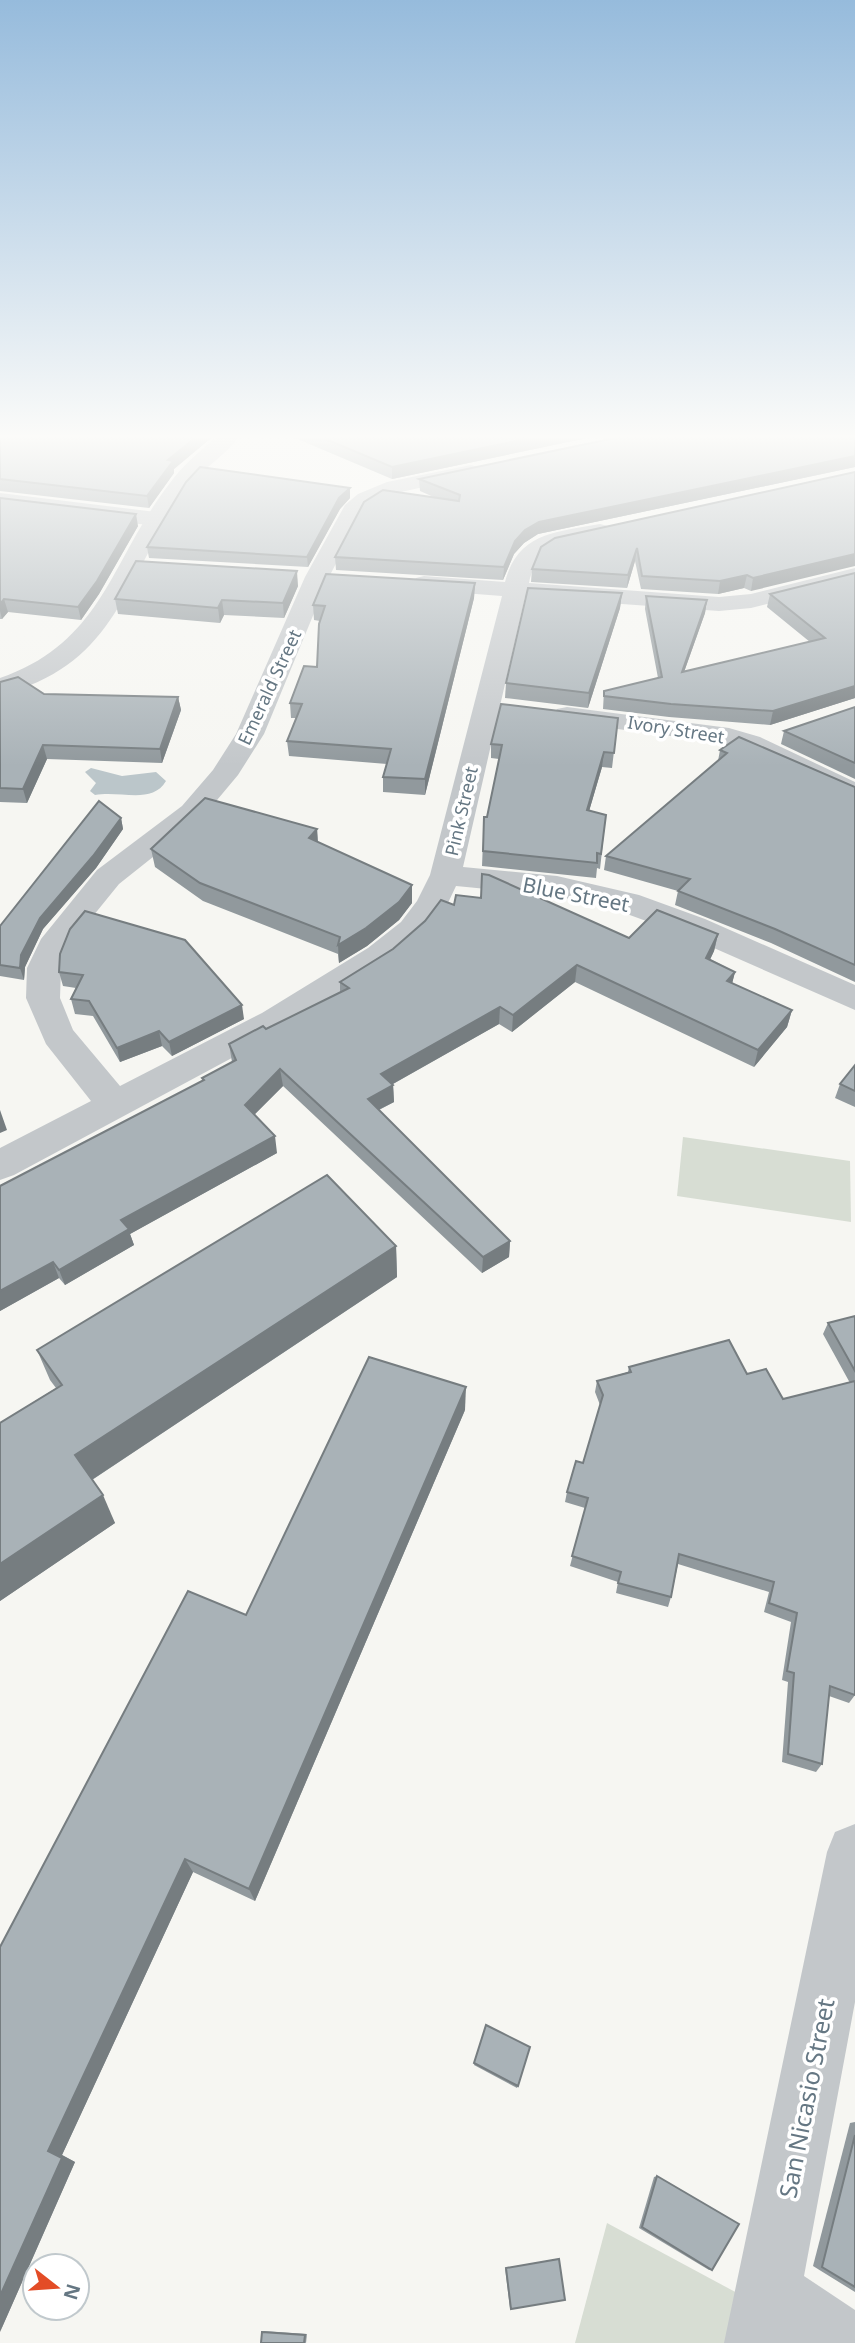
<svg xmlns="http://www.w3.org/2000/svg" width="855" height="2343" viewBox="0 0 855 2343" font-family="'Noto Sans',sans-serif">
<style>
.green{fill:#d7ddd3}
.water{fill:#bbc6ca}
.lines{fill:none;stroke-linecap:round;stroke-linejoin:round}
.minor{fill:#c3c7ca;fill-rule:evenodd}
.tertiary{fill:#c3c7ca;fill-rule:evenodd}
.wall{fill:#91999d}
.shaded-wall{fill:#767d80}
.building{fill:#a9b2b7;stroke:#767d80;stroke-width:2}
.labels{text-anchor:middle;dominant-baseline:central;stroke-width:7;stroke-linejoin:round;paint-order:stroke}
.far-street-label{font-size:18px;fill:#657783;stroke:#fff}
.street-label{font-size:21px;fill:#657783;stroke:#fff}
.near-street-label{font-size:24px;fill:#657783;stroke:#fff}
</style>
<rect width="100%" height="100%" fill="#f6f6f2"/>
<g class="green">
<path d="M683,1137L850,1161L851,1222L677,1196Z"/>
<path d="M607,2223L739,2294L728,2343H575Z"/>
</g>
<path class="water" d="M91,768L122,776L156,772L166,781C152,805 120,790 95,795L90,791L96,783L85,772Z"/>
<g class="lines">
<g class="minor">
<path d="M471,465L478,467L482,471L478,475L401,492L374,504L362,513L329,577L264,734L238,775L202,818L119,884L72,942L61,968L60,998L73,1030L120,1086L262,1013L368,948L401,922L417,901L430,875L502,596L424,590L416,588L412,583L416,578L424,576L505,582C518,532 557,532 600,524L608,526L611,531L608,536C571,545 539,538 529,583L719,597L751,594L855,568V582L751,608L719,611L525,597L463,867L557,876L639,895L705,919L855,985V1010L682,934L616,910L557,896L456,886L447,905L423,936L392,964L286,1029L14,1175L0,1180V1148L91,1101L46,1044L26,998L27,968L41,939L97,870L182,806L213,770L236,734L305,577L345,505L358,494L387,482Z"/>
<path d="M0,493L156,512L164,514L167,519L164,524L156,526L0,507Z"/>
<path d="M567,707L729,728L760,737L855,782V802L740,749L716,742L557,721L553,715L557,709Z"/>
<path d="M855,1824V2002L804,2276L855,2310V2343H724L827,1852L835,1832Z"/>
</g>
<path class="tertiary" d="M215,438H238C225,456 200,470 185,491C124,577 119,665 0,695V678C104,642 110,560 170,483C183,465 199,452 215,438Z"/>
</g>
<g class="wall">
<path d="M0,438H211L174,469V473L149,508L0,491Z"/>
<path d="M295,438H587L392,479Z"/>
<path d="M855,438V467L538,534L524,543L514,554L503,580L336,570L335,557L436,498L420,491L419,479Z"/>
<path d="M855,472L751,591L744,588L718,594L641,589L635,561L627,588L531,582L532,569Z"/>
<path d="M350,488V498L340,509L308,567L149,558L147,547Z"/>
<path d="M0,498L138,526L99,594L81,620L8,612L2,619H0Z"/>
<path d="M855,573V698L770,725L669,717L603,709L604,691L658,678L645,609L646,596L707,600L705,613L684,672L810,642L767,607L770,594Z"/>
<path d="M475,583L474,598L425,795L383,792V777L387,764L289,756L287,741L296,718H291L290,703L317,667L320,621L314,620L313,605Z"/>
<path d="M298,586L284,618L224,615L220,623L118,614L115,599Z"/>
<path d="M622,593L620,608L588,708L505,698L506,683Z"/>
<path d="M0,682L44,694L178,697L181,710L162,763L47,759L27,803L0,802Z"/>
<path d="M855,707V779L781,744L784,731Z"/>
<path d="M618,718L612,768L602,767L589,811L606,815L600,869L597,868L596,878L482,866L484,817H487L499,759L491,758V744Z"/>
<path d="M720,750L855,787V982L771,943L675,905L678,891L604,870L606,856L718,761Z"/>
<path d="M121,818L123,829L96,868L43,929L25,967L24,980L0,976V926Z"/>
<path d="M317,829L318,842L412,885V903L399,920L367,946L339,963L338,954L203,901L155,867L151,849Z"/>
<path d="M454,905L629,938L718,934L714,951L710,959L735,972L732,983L792,1010L787,1027L754,1067L575,982L512,1032L499,1024L393,1084L394,1102L379,1110L510,1241L509,1257L482,1273L283,1086L254,1115L277,1153L130,1234L134,1245L65,1285L59,1278L0,1311V1186L203,1081L202,1078L232,1062L229,1044L266,1029L340,992V982L393,949Z"/>
<path d="M60,954L244,1019L172,1056L162,1046L120,1062L93,1016L75,1014L71,999L76,988L63,986L59,972Z"/>
<path d="M855,1065V1107L835,1098L840,1084Z"/>
<path d="M396,1246L397,1277L92,1480L115,1523L0,1601V1423L56,1388L50,1380L37,1350Z"/>
<path d="M855,1316V1695L849,1703L829,1696L822,1764L816,1772L782,1762L788,1682L782,1680L791,1622L764,1612L769,1592L678,1564L671,1597L668,1607L616,1593L618,1582L570,1566L585,1508L565,1502L567,1492L583,1463L600,1405L595,1392L597,1381L628,1372L629,1367L747,1374L783,1399L850,1383L823,1334L828,1323Z"/>
<path d="M465,1410L255,1901L193,1872L62,2155L75,2162L0,2332L246,1615Z"/>
<path d="M486,2025L518,2086L517,2088L474,2065Z"/>
<path d="M855,2122V2292L813,2266L850,2123Z"/>
<path d="M657,2176L712,2270H709L639,2228L654,2177Z"/>
<path d="M557,2259L511,2309L510,2308L505,2268Z"/>
<path d="M264,2331L307,2334L306,2343L262,2332Z"/>
</g>
<g class="shaded-wall">
<path d="M195,438H211L174,469V473L149,508L147,496L168,460Z"/>
<path d="M531,438H587L392,479V467Z"/>
<path d="M855,456V467L538,534L524,543L514,554L503,580L504,567L515,541L525,530L539,522Z"/>
<path d="M350,488V498L340,509L308,567L307,557L339,498Z"/>
<path d="M136,514L138,526L99,594L81,620L78,607Z"/>
<path d="M637,548L635,561L627,588L628,575Z"/>
<path d="M855,554V566L751,591L753,578Z"/>
<path d="M297,571L298,586L284,618L283,603Z"/>
<path d="M747,575L744,588L718,594L720,581Z"/>
<path d="M475,583L474,598L425,795V779Z"/>
<path d="M622,593L620,608L588,708L589,693Z"/>
<path d="M4,599L8,612L2,619L0,611V604Z"/>
<path d="M222,600L224,615L220,623L218,608Z"/>
<path d="M707,600L705,613L679,686L682,672Z"/>
<path d="M855,686V698L770,725L773,711Z"/>
<path d="M178,697L181,710L162,763L160,749Z"/>
<path d="M43,745L47,759L27,803L23,789Z"/>
<path d="M604,752L602,767L585,825L587,810Z"/>
<path d="M121,818L123,829L96,868L43,929L25,967L24,980L20,968L21,955L40,918Z"/>
<path d="M317,829L318,848L309,838Z"/>
<path d="M412,885V903L399,920L367,946L339,963L338,945Z"/>
<path d="M718,934L714,951L703,975L706,958Z"/>
<path d="M577,965L575,982L512,1032L513,1015Z"/>
<path d="M735,972L731,988L727,981Z"/>
<path d="M242,1005L244,1019L172,1056L169,1042Z"/>
<path d="M500,1007L499,1024L382,1090L381,1074Z"/>
<path d="M792,1010L787,1027L754,1067L758,1050Z"/>
<path d="M159,1031L162,1046L120,1062L117,1048Z"/>
<path d="M280,1069L283,1086L247,1122L245,1105Z"/>
<path d="M393,1085L394,1102L368,1115V1099Z"/>
<path d="M0,1110L7,1130L0,1133Z"/>
<path d="M275,1136L277,1153L130,1234L134,1245L65,1285L59,1270L121,1220Z"/>
<path d="M510,1241L509,1257L482,1273L483,1257Z"/>
<path d="M396,1246L397,1277L87,1483L75,1455Z"/>
<path d="M53,1262L59,1278L0,1311V1291Z"/>
<path d="M466,1387L465,1410L255,1901L249,1889Z"/>
<path d="M103,1495L115,1523L0,1601V1564Z"/>
<path d="M185,1859L193,1872L62,2155L75,2162L0,2332V2296L48,2151Z"/>
</g>
<g class="building">
<path d="M0,438H195L168,460L173,461L147,496L0,479Z"/>
<path d="M323,438H531L392,467Z"/>
<path d="M615,438H855V456L539,522L525,530L515,541L504,567L335,557L364,502L383,490L459,501L460,495L419,479Z"/>
<path d="M200,467L350,488L339,498L307,557L147,547L186,482Z"/>
<path d="M855,472V554L753,578L747,575L720,581L642,576L637,548L628,575L532,569L541,547L555,538Z"/>
<path d="M0,498L136,514L97,581L78,607L4,599L0,604Z"/>
<path d="M136,561L297,571L283,603L222,600L218,608L115,599Z"/>
<path d="M855,573V686L773,711L671,704L604,696V691L662,677L646,596L707,600L682,672L825,638L770,594Z"/>
<path d="M326,574L475,583L425,779L383,777L391,749L287,741L302,704L290,703L304,666L317,667L319,624L325,606L313,605Z"/>
<path d="M528,588L622,593L589,693L506,683Z"/>
<path d="M18,677L44,694L178,697L160,749L43,745L23,789L0,788V682Z"/>
<path d="M501,704L618,718L614,753L604,752L587,810L606,815L601,854L597,853V863L483,851L484,817H487L502,745L491,744Z"/>
<path d="M855,707V763L784,731Z"/>
<path d="M739,737L855,787V965L775,929L678,891L690,879L606,856L727,753L720,750Z"/>
<path d="M205,798L317,829L309,838L412,885L399,902L366,928L338,945L340,937L200,883L151,849Z"/>
<path d="M99,801L121,818L93,856L40,918L21,955L20,968L0,965V926Z"/>
<path d="M482,874L489,875L629,938L657,910L718,934L706,958L735,972L727,981L792,1010L758,1050L577,965L513,1015L500,1007L381,1074L393,1085L368,1099L510,1241L483,1257L280,1069L245,1105L275,1136L121,1220L129,1229L59,1270L53,1262L0,1291V1186L204,1080L202,1078L236,1060L229,1044L263,1026L266,1029L349,988L340,982L393,949L425,921L441,900L454,905L456,895L481,898Z"/>
<path d="M85,911L185,940L242,1005L169,1042L159,1031L117,1048L89,1001L71,999L83,975L59,972L60,954L70,929Z"/>
<path d="M855,1065V1091L840,1084Z"/>
<path d="M327,1175L396,1246L75,1455L103,1495L0,1564V1423L62,1385L37,1350Z"/>
<path d="M855,1316V1371L828,1323Z"/>
<path d="M729,1340L747,1374L766,1369L783,1399L855,1381V1695L830,1686L822,1764L788,1754L794,1673L787,1671L797,1613L769,1603L774,1582L679,1554L671,1597L618,1583L621,1572L572,1556L588,1498L567,1492L576,1461L583,1463L603,1395L597,1381L631,1372L629,1367Z"/>
<path d="M369,1357L466,1387L249,1889L185,1859L48,2151L62,2158L0,2296V1947L188,1591L246,1615Z"/>
<path d="M486,2025L530,2047L518,2086L474,2063Z"/>
<path d="M855,2135V2287L822,2267Z"/>
<path d="M657,2176L739,2224L712,2270L642,2227Z"/>
<path d="M559,2259L565,2300L511,2309L506,2268Z"/>
<path d="M262,2332L305,2335L304,2343H261Z"/>
</g>
<linearGradient id="sky" x2="0" y2="1"><stop stop-color="#96bbdc"/><stop offset="0.57" stop-color="#fbfbf9"/><stop offset="1" stop-color="#fbfbf9" stop-opacity="0"/></linearGradient>
<rect width="855" height="766" fill="url(#sky)"/>
<g class="labels">
<g class="far-street-label">
<text transform="translate(269 687) rotate(-65)">Emerald Street</text>
<text transform="translate(676 729) rotate(9)">Ivory Street</text>
<text transform="translate(461 811) rotate(-77)">Pink Street</text>
</g>
<g class="street-label">
<text transform="translate(576 894) rotate(11)">Blue Street</text>
</g>
<g class="near-street-label">
<text transform="translate(806 2098) rotate(-79)">San Nicasio Street</text>
</g>
</g>
<g transform="translate(56 2287) rotate(107)"><circle r="33" fill="#ffffff" stroke="#c1c9cd" stroke-width="2"/>
<path d="M0-5L12 26L0 18L-12 26Z" fill="#e34c26"/>
<text y="-10" font-size="19" font-weight="bold" text-anchor="middle" fill="#657783">N</text>
</g>
</svg>
